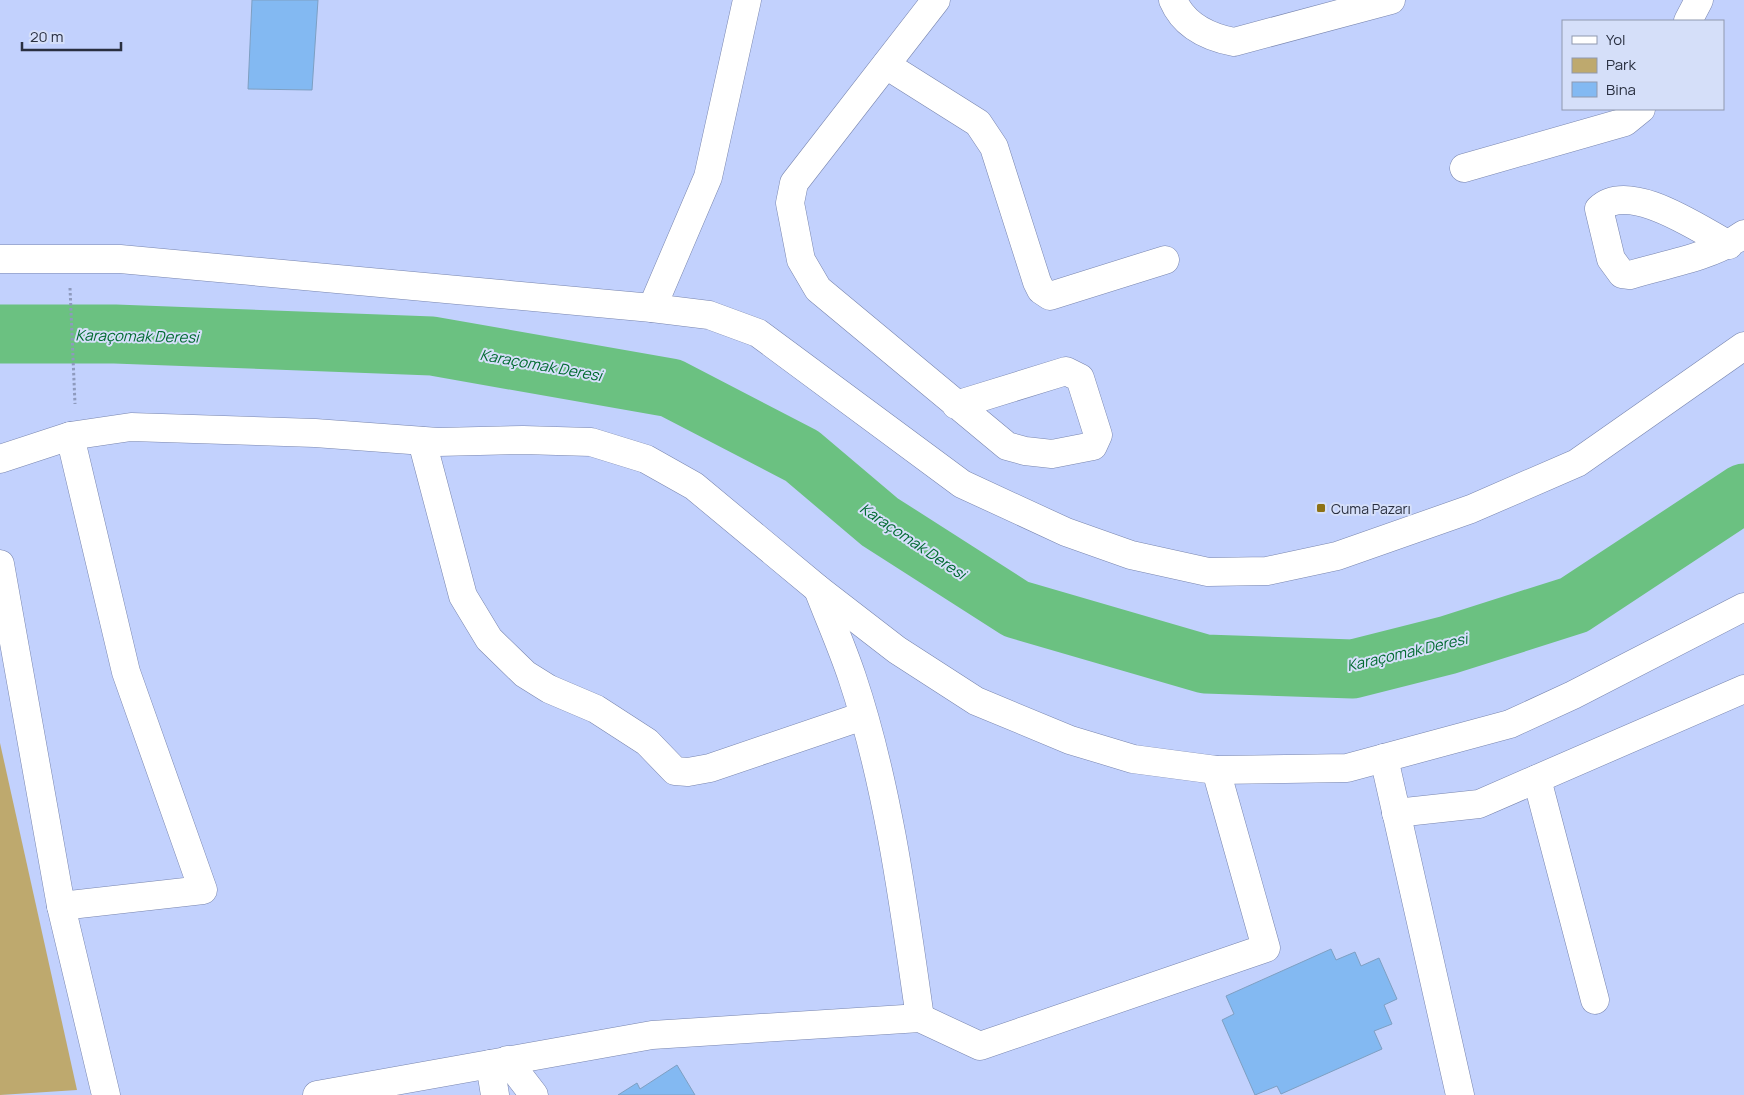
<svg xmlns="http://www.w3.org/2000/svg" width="1744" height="1095" viewBox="0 0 1744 1095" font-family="Manrope,sans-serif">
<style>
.green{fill:#bea96e}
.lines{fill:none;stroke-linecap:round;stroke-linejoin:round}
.river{stroke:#6bc181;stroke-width:59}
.building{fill:#83b9f2;stroke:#7e9fc2}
.minor-casing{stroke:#7885ae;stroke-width:29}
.path{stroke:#8e9abd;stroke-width:3;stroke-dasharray:2.5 2.5;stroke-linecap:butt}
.minor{stroke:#fff;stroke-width:28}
.poi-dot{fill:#8d7216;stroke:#d5dff9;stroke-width:2}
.labels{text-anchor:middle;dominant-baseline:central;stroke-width:4;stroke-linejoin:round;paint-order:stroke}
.poi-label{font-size:14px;fill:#292f40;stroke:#d5dff9;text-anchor:start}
.water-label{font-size:15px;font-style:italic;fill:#016a30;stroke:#d5dff9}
</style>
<rect width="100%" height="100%" fill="#c2d1fd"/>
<path class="green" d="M0,743L77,1090L0,1095Z"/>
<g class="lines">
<path class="river" d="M0,334H115L432,346L671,388L802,456L880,522L1016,609L1205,664L1353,669L1448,645L1574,605L1744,493"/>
</g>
<g class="building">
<path d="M252,0H318L312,90L248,89Z"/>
<path d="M1331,949L1336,960L1355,952L1361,966L1379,958L1397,999L1384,1005L1392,1024L1374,1031L1382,1049L1281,1094L1277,1086L1255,1095L1222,1020L1234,1014L1226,996Z"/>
<path d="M677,1065L695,1095H618L637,1083L640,1089Z"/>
</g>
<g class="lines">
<g class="minor-casing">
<g id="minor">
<path d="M936,0L794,183L790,203L801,260L818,289L1007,446L1025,451L1052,454L1093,446L1098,435L1080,378L1066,371L956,405"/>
<path d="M1173,0C1184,26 1208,37 1234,42L1391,0"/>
<path d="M1688,21L1699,0"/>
<path d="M886,65L978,123L994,147L1037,282L1041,290L1050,296L1165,260"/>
<path d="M1464,168L1625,122L1641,109"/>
<path d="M1729,245C1699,229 1629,180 1599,209L1611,259L1622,274L1630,275C1667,264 1712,257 1744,234"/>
<path d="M0,259H120L652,308L709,315L758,333L962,484L1066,532L1131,555L1208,572L1267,571L1337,556L1471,509L1577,463L1744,346"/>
<path d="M652,308L708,177L747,0"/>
<path d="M422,441L463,596L489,639L525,674L549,689L596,709L647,742L675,771L688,772L710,768L863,716"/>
<path d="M0,459L70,436L131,427L315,433L438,442L523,440L591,442L646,459L694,486L818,589L897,650L976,701L1070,740L1133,759L1216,770L1347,768L1510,724L1573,695L1744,607"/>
<path d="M0,564L61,906L106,1095"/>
<path d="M818,589C829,618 842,647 852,677C888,784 904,906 920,1018"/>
<path d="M1384,758L1460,1095"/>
<path d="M1537,779L1595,1000"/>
<path d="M1396,813L1479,804L1744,689"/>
<path d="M61,906L203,890L126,672L70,436"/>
<path d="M507,1060L534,1095"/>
<path d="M490,1064L495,1095"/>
<path d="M317,1095L652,1035L920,1018L980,1046L1266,948L1216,770"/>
</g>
</g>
<path class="path" d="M70,288L75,404"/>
<use href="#minor" class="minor"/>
</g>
<rect class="poi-dot" x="1316" y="503" width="10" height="10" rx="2.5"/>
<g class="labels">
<g class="poi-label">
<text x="1331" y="508">Cuma Pazarı</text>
</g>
<g class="water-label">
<text transform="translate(137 336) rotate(1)">Karaçomak Deresi</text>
<text transform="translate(541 365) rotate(10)">Karaçomak Deresi</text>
<text transform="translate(913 541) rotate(34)">Karaçomak Deresi</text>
<text transform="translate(1407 652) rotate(-13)">Karaçomak Deresi</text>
</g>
</g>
<rect x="1562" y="20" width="162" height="90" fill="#d5dff9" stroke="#9099af"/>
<rect x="1572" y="36" width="25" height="8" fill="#ffffff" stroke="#9099af"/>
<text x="1606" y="45" font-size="15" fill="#292f40">Yol</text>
<rect x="1572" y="58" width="25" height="15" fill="#bea96e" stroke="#9099af"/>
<text x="1606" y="70" font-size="15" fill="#292f40">Park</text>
<rect x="1572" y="82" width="25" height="15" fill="#83b9f2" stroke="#9099af"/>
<text x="1606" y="95" font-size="15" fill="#292f40">Bina</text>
<path d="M22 42v8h99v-8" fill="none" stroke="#292f40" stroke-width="2.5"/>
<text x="30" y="42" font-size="15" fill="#292f40" stroke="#d5dff9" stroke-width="4" paint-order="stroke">20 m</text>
</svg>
